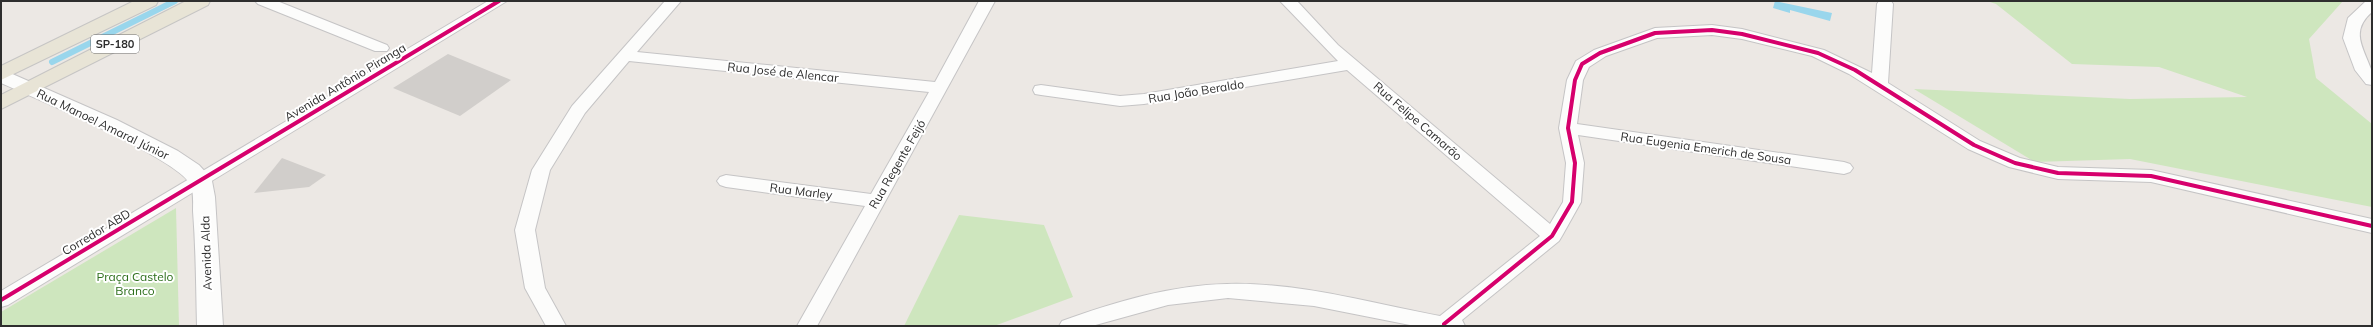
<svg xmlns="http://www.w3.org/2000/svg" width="2373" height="327" viewBox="0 0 2373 327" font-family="Mulish,sans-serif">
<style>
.green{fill:#cee6be}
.water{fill:#99d6ec}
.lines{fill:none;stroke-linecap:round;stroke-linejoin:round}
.stream{stroke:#99d6ec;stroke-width:6}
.building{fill:#d1cecb}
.street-casing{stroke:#c5c4c5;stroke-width:2}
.secondary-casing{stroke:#c5c4c5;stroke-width:2}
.primary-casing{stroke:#c6c5c4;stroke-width:2}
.street{fill:#fcfcfb;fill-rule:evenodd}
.secondary{fill:#fcfcfb;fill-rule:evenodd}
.primary{fill:#e8e4d6;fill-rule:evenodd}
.cycleway-casing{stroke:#fff;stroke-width:6}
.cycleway{stroke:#d6006c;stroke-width:4}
.labels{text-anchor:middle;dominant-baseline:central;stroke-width:4;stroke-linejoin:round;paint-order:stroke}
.shield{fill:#fff;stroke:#6d6d6d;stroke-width:1}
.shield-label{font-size:11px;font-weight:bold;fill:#2e2e2e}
.street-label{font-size:12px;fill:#2e2e2e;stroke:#fff}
.park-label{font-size:12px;fill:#2c6e1b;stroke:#fff}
</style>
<rect width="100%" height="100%" fill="#ece8e4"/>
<g class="green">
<path d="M1987,1H2343L2309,39L2316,78L2372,124V207L2130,159L2035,162L1914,89L2130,99L2247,97L2159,67L2072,64L1996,4Z"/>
<path d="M176,208L179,326H1V312Z"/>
<path d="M959,215L1044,225L1073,297L994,326H904Z"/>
</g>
<path class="water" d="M1775,1L1832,13L1830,21L1790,10V13L1773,8Z"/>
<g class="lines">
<path class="stream" d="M52,62L175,1"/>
</g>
<g class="building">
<path d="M448,54L511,80L460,116L393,88Z"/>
<path d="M282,158L326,175L309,187L254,193Z"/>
</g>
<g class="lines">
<g class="street-casing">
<g id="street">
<path d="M255,1H277L387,45L389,48L387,51H375L258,4Z"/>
<path d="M488,1H507L8,305L1,307V291Z"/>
<path d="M665,1H681L637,52L935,82L979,1H995L817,326H797L865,206L726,187L720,185L717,181L720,177L726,175L871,194L929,92L629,61L585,113L550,170L535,230L545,288L566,326H546L525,288L515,230L532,170L572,106Z"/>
<path d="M1280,1H1297L1338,45L1550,224L1563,202L1566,163L1559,128L1567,80L1576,61L1594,50L1655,28L1712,25L1742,29L1824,50L1872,73L1877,4L1879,1H1891L1893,4L1888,83L1980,141L2020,158L2058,167L2151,170L2372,219V233L2151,182L2058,179L2009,167L1968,149L1849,74L1812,56L1742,39L1712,35L1657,38L1606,56L1589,67L1583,80L1577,124L1844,162L1850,164L1853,168L1850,172L1844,174L1578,135L1584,163L1581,202L1562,236L1559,241L1462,320L1465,326H1415L1314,306L1228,298L1168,305L1092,326H1059L1062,321C1115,302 1171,285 1227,284C1299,282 1370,303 1440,316L1540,236L1347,70L1144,104L1120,106L1041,95L1035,94L1033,90L1035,86L1041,85L1120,96L1144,94L1338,61Z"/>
<path d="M2366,1H2372V12C2350,31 2363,47 2371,69C2373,74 2372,80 2372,85L2366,84L2355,70L2343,38L2348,18Z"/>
</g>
</g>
<g class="secondary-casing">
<path id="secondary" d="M1,69L117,120L178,151L199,165L209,176L212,181L215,197L223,326H197C196,288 196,249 193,211C193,203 194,191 190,184C178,159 33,97 1,83Z"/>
</g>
<g class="primary-casing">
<g id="primary">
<path d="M134,1H158L156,5L1,80V66Z"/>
<path d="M186,1H210L208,5L1,109V95Z"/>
</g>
</g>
<use href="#street" class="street"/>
<use href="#secondary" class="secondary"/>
<use href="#primary" class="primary"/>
<g class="cycleway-casing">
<g id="cycleway">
<path d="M1,300L499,1"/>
<path d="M1444,324L1552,236L1572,202L1575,163L1568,128L1575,80L1582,64L1600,53L1655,33L1712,30L1742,34L1818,53L1855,70L1974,145L2015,163L2058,173L2151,176L2372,226"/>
</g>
</g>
<use href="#cycleway" class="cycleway"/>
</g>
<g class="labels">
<rect class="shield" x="91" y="35" width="48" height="18" rx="3"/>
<g class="shield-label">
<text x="115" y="44">SP-180</text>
</g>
<g class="street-label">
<text transform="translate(783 72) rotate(6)">Rua José de Alencar</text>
<text transform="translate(345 82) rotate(-31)">Avenida Antônio Piranga</text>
<text transform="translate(1196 91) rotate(-9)">Rua João Beraldo</text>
<text transform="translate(1418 121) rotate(41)">Rua Felipe Camarão</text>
<text transform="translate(103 124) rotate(26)">Rua Manoel Amaral Júnior</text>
<text transform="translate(1706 148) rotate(8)">Rua Eugenia Emerich de Sousa</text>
<text transform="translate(897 164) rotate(-60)">Rua Regente Feijó</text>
<text transform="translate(801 191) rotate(7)">Rua Marley</text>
<text transform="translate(96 232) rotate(-31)">Corredor ABD</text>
<text transform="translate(206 253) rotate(-92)">Avenida Alda</text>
</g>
<g class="park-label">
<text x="135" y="276">Praça Castelo<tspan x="135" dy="14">Branco</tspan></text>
</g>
</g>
<rect width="2373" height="327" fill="none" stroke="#2e2e2e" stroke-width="4"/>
</svg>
